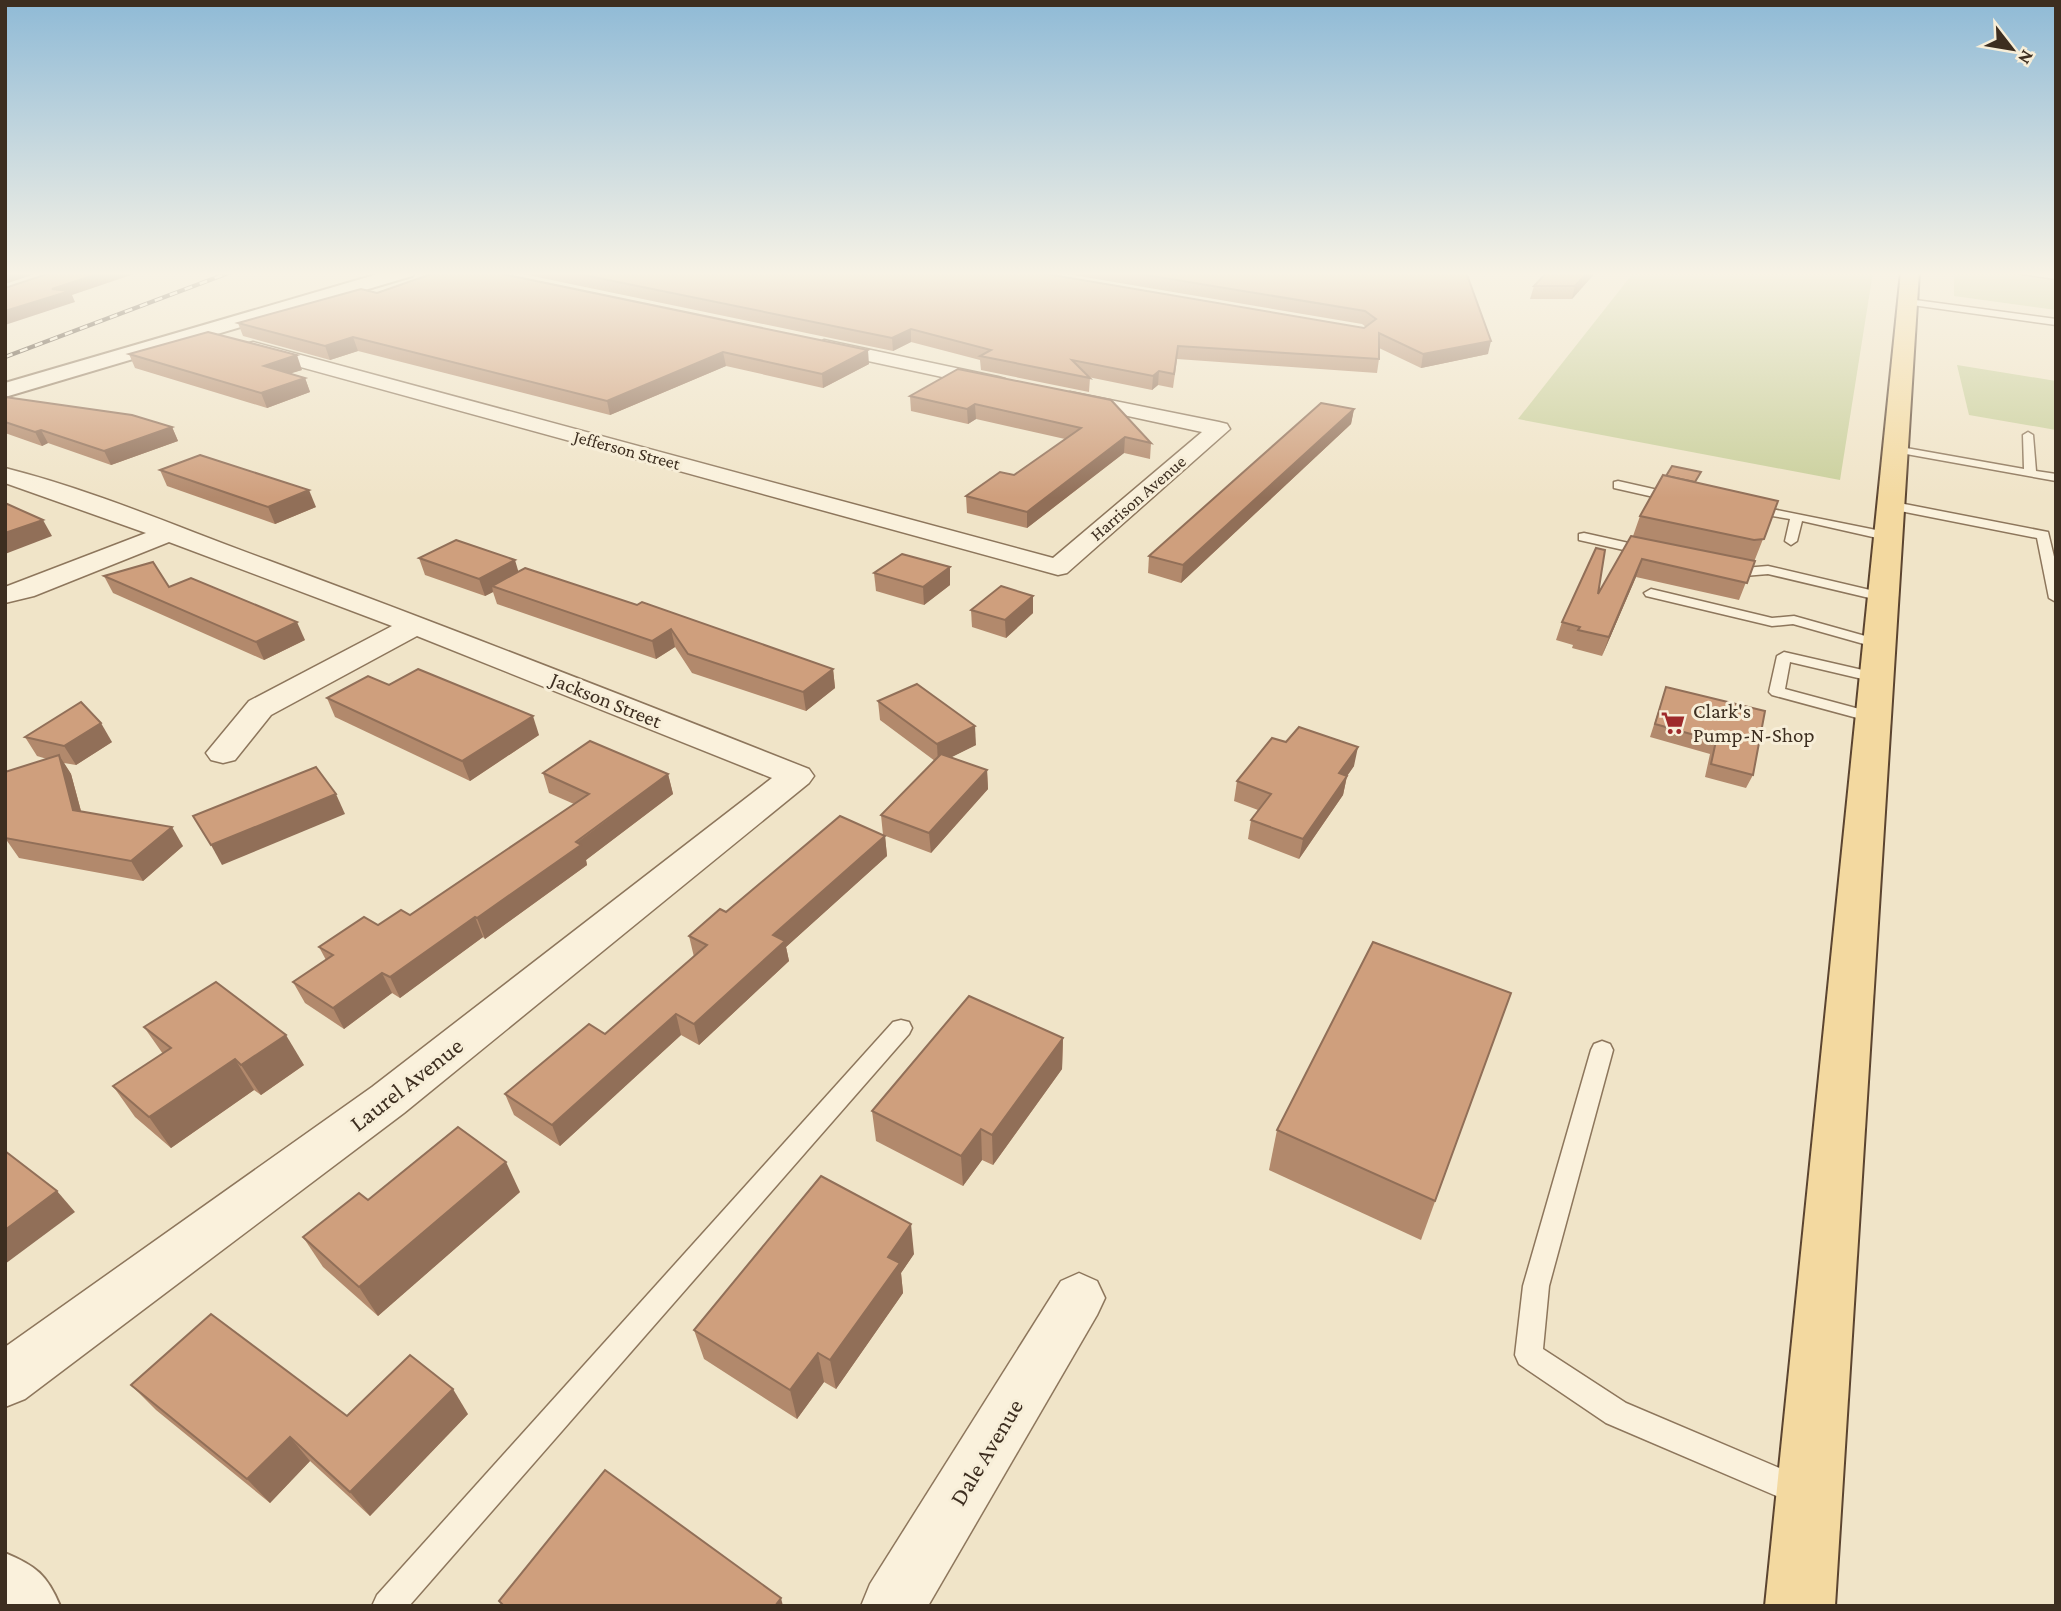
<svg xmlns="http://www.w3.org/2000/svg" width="2061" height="1611" viewBox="0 0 2061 1611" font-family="'Crimson Pro',serif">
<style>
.green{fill:#c9cf9b}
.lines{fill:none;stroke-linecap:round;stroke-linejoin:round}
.service-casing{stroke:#8d765c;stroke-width:3}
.minor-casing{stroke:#8d765c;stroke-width:3}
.tertiary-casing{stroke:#8d765c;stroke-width:4}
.primary-casing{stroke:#5b4430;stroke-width:4}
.service{fill:#faf1dc;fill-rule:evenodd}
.minor{fill:#faf1dc;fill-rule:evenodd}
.tertiary{fill:#faf1dc;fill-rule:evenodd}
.primary{fill:#f3d9a0;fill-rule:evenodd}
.rail-casing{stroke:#3d2e20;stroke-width:4.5}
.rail{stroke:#f7eed8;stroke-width:2.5;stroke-dasharray:8;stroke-linecap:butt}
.wall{fill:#b2896c}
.shaded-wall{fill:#916f58}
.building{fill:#cf9f7d;stroke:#916f58;stroke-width:2}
.labels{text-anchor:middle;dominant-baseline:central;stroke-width:6;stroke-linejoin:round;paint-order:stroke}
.far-street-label{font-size:18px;fill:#3d2e20;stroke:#f7eed8}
.street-label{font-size:21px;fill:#3d2e20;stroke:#f7eed8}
.poi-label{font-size:21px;fill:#3d2e20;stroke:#f7eed8;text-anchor:start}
.near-street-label{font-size:24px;fill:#3d2e20;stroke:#f7eed8}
</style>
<rect width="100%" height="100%" fill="#f0e4c8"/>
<g class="green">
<path d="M1634,272H1873L1840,480L1518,419Z"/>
<path d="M1954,272H2056V310L1954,296Z"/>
<path d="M1957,365L2056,381V430L1969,415Z"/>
</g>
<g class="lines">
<g class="service-casing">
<g id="service">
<path d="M2018,272L2056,275V279L2022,274Z"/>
<path d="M1908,299L2056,319V325L1905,304Z"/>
<path d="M2028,432L2033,435L2036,471L2056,474V481L1895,452L1889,449L1895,446L2024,469L2023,435Z"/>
<path d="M1618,481L1680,495L1682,498L1676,502L1614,488V482Z"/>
<path d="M1889,501L2048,532L2056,565V602L2049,598L2037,538L1885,508V502Z"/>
<path d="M1752,505L1891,533L1892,536L1886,540L1802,521L1797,541L1791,545L1785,541L1790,519L1748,512V506Z"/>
<path d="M1584,533L1651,548L1653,551L1646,555L1579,540V534Z"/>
<path d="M1728,565L1744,568L1768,566L1887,594L1889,597L1882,601L1768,574L1744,576L1723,572L1721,569Z"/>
<path d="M1651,589L1772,618L1794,616L1883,641L1885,644L1878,648L1793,624L1772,626L1646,596L1644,593Z"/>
<path d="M1784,652L1880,674L1883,677L1880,680L1875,682L1790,662L1785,689L1878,714L1880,717L1878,720L1872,722L1772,695L1769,692L1777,656Z"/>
<path d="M901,1020L909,1022L912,1028L909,1034L409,1606H372L377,1595L893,1022Z"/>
<path d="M1602,1041L1610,1044L1613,1050L1549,1286L1543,1349L1626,1403L1810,1481L1815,1491L1810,1501L1800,1506L1606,1423L1519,1364L1515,1355L1523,1286L1591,1050L1594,1044Z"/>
</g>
</g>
<g class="minor-casing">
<g id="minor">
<path d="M824,340L998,377L1005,379L1008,383L1005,387L998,389L817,350L815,346Z"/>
<path d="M253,342L1053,558L1202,432L1063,402L1060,398L1063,394L1070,392L1219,422L1227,424L1230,429L1067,573L1058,575L246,352L244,348L246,344Z"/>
<path d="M5,468C96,491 182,529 270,561C450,628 630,698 809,769L814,776L809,783L404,1113L25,1399L5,1407V1347L372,1087L772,778L417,636L271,715L235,760L223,763L211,760L206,753L249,701L392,626L169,542L34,596L5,603V587L146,533L5,483Z"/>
<path d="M1079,1273L1097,1281L1105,1298L1097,1315L928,1606H861L870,1584L1061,1281Z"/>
</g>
</g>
<g class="tertiary-casing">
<g id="tertiary">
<path d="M385,272H415L412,276L5,397V383Z"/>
<path d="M5,1553C36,1566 47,1575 60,1606H5Z"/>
</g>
</g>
<g class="primary-casing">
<path id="primary" d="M1901,272H1919L1835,1606H1765Z"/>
</g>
<use href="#service" class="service"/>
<use href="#minor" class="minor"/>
<use href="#tertiary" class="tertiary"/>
<use href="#primary" class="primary"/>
<g class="rail-casing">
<path id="rail" d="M5,357L231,272"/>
</g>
<use href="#rail" class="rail"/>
</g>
<g class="wall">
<path d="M513,272H1035L1364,328L1366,327L1362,324L1055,272H1466L1488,354L1421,368L1379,348V359L1377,373L1177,359L1173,388L1158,385L1152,390L1088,377L1090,378L1089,392L981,370L980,360L911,342L893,351Z"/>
<path d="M1547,272H1596L1572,299H1530L1534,286Z"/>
<path d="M377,293L869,364L823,388L726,366L610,415L358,351L330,360L243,336L238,323Z"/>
<path d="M129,354L302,370L290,373L305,378L310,392L267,408L135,368Z"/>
<path d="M958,369L1151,443L1150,459L1124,453L1027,528L967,513L966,496L1014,475L1065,439L976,419L968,424L911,411L910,396Z"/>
<path d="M5,397L172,427L178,441L111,465L48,443L42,446L5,433Z"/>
<path d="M1354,409L1351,424L1181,583L1148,573L1149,556Z"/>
<path d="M160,470L316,507L275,524L167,486Z"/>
<path d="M1696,483L1778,501L1739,600L1636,577L1602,656L1572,648L1573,645L1556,640L1562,622L1598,594L1633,536L1640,516Z"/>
<path d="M419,558L519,572L833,669L835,688L806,711L692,673L675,647L656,659L497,604L493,592L485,596L425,575Z"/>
<path d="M950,567V585L924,605L876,591L874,573Z"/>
<path d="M104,576L305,640L264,660L113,593Z"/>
<path d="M971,610L1033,613L1006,638L972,627Z"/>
<path d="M389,685L539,735L470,781L335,717L327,698Z"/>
<path d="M1666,687L1753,775L1746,788L1705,777L1710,754L1650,737Z"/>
<path d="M878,701L976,745L951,757L987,770L988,789L931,853L883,835L881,815L935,761L880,720Z"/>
<path d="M25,737L112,742L76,765L64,763L71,774L81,811L183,846L143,881L19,858L5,838L47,759L37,756Z"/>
<path d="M1354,766L1347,776L1343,795L1299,859L1248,839L1251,820L1258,810L1234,801L1237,781Z"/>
<path d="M543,773L668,774L673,794L586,860L587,865L485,939L483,937L400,998L392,993L344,1029L305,1003L293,982L326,960L319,947L410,915L574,804L549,793Z"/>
<path d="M885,836L887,856L786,947L789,961L699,1045L681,1035L560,1146L514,1115L505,1094L605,1034L694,957L689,936L726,912Z"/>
<path d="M1511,993L1421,1240L1269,1170L1277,1130Z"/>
<path d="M144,1027L304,1065L261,1095L254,1090L171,1148L135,1117L113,1086L163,1054Z"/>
<path d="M1063,1038L1062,1069L993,1165L982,1160L963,1186L876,1141L872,1111Z"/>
<path d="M520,1192L378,1316L323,1267L303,1237L368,1200Z"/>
<path d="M914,1254L901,1273L903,1293L836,1389L824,1382L797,1419L704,1359L694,1330Z"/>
<path d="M131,1385L347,1416L468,1414L370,1516L310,1461L270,1503L156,1410Z"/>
</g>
<g class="shaded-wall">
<path d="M5,272H41L5,284Z"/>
<path d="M103,272H140L72,295L75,302L5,325V311L52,289Z"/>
<path d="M1588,272H1596L1572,299L1575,286Z"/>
<path d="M911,329V342L893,351L892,338Z"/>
<path d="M353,337L358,351L330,360L325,346Z"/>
<path d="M1491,341L1488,354L1421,368L1423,354Z"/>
<path d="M868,350L869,364L823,388L822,374Z"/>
<path d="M723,352L726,366L610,415L607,401Z"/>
<path d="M297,355L302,370L270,380L264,366Z"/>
<path d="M1159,371L1158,385L1152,390L1153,376Z"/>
<path d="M305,378L310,392L267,408L261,393Z"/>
<path d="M975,404L976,419L968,424L967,409Z"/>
<path d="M1354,409L1351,424L1181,583L1183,565Z"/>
<path d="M172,427L178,441L111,465L104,451Z"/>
<path d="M41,430L48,443L42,446L35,432Z"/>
<path d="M1125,437L1124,453L1027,528V512Z"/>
<path d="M309,490L316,507L275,524L268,507Z"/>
<path d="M43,520L52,536L5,554V533Z"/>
<path d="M1642,559L1636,577L1602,656L1609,637Z"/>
<path d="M515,560L520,577L492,586L493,592L485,596L479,579Z"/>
<path d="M950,567V585L924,605L923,587Z"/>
<path d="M1033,596V613L1006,638L1005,620Z"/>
<path d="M297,622L305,640L264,660L256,642Z"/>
<path d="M671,629L675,647L656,659L652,641Z"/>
<path d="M833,669L835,688L806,711L803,692Z"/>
<path d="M533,716L539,735L470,781L462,761Z"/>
<path d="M101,723L112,742L76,765L64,746Z"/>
<path d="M975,726L976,745L938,764L937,744Z"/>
<path d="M1358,747L1354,766L1347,776L1343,795L1299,859L1303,839L1339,773Z"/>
<path d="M59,755L71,774L86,830L73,810Z"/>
<path d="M987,770L988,789L931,853L929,833Z"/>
<path d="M668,774L673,794L586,860L587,865L485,939L477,918Z"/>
<path d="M336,794L345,814L222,865L211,845Z"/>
<path d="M172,827L183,846L143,881L131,861Z"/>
<path d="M885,836L887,856L786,947L789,961L699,1045L694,1024L773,935Z"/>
<path d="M475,917L483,937L400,998L390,977Z"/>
<path d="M382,973L392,993L344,1029L333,1008Z"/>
<path d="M676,1014L681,1035L560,1146L552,1125Z"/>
<path d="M286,1035L304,1065L261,1095L241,1065Z"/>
<path d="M1063,1038L1062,1069L993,1165L992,1135Z"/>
<path d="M235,1059L254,1090L171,1148L149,1117Z"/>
<path d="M981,1129L982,1160L963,1186L961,1156Z"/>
<path d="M506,1162L520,1192L378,1316L359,1287Z"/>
<path d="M57,1191L75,1212L5,1264V1230Z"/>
<path d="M911,1224L914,1254L901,1273L903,1293L836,1389L830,1360L888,1257Z"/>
<path d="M818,1353L824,1382L797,1419L790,1390Z"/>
<path d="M453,1389L468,1414L370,1516L350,1492Z"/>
<path d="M290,1437L310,1461L270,1503L247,1479Z"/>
<path d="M781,1598L783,1606H775Z"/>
</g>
<g class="building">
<path d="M53,272H103L52,289L70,291L5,311V288Z"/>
<path d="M437,272H493L868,350L822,374L723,352L607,401L353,337L325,346L238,323L361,289L377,293Z"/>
<path d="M569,272H1035L1364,328L1376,319L1365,311L1128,272H1466L1491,341L1423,354L1379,333V359L1178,346L1174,374L1159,371L1153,376L1072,360L1090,378L980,356L991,350L911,329L892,338Z"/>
<path d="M1547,272H1588L1575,286H1534Z"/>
<path d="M208,332L297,355L264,366L305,378L261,393L129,354Z"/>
<path d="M958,369L1111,400L1151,443L1125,437L1027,512L966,496L1000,472L1014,475L1081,428L975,404L967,409L910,396Z"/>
<path d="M5,397L132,415L172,427L104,451L41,430L35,432L5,422Z"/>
<path d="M1321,403L1354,409L1183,565L1149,556Z"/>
<path d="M200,455L309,490L268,507L160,470Z"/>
<path d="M1672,466L1701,472L1695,482L1666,476Z"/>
<path d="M1663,475L1778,501L1764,539L1754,540L1640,516Z"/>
<path d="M5,503L43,520L5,533Z"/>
<path d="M1631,536L1755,561L1747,583L1642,559L1609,637L1578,630L1580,627L1562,622L1596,548L1605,550L1598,594Z"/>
<path d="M456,540L515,560L479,579L419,558Z"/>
<path d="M902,554L950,567L923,587L874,573Z"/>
<path d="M153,562L169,587L191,578L297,622L256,642L104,576Z"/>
<path d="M525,568L637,605L642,602L833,669L803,692L688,654L671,629L652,641L492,586Z"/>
<path d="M1001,586L1033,596L1005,620L971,610Z"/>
<path d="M418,669L533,716L462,761L327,698L368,676L389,685Z"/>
<path d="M917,684L975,726L937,744L878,701Z"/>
<path d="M1666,687L1765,711L1753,775L1711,764L1716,741L1655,724Z"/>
<path d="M81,702L101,723L64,746L25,737Z"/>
<path d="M1299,727L1358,747L1339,773L1347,776L1303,839L1251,820L1271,794L1237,781L1272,738L1286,742Z"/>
<path d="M590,741L668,774L576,842L581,845L477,918L475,917L390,977L382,973L333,1008L293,982L333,955L319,947L364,917L378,925L401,910L410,915L589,794L543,773Z"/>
<path d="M941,754L987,770L929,833L881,815Z"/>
<path d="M59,755L73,810L172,827L131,861L5,838V772Z"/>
<path d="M316,767L336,794L211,845L193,816Z"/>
<path d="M840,816L885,836L773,935L785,941L694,1024L676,1014L552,1125L505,1094L589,1024L605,1034L707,945L689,936L720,909L726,912Z"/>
<path d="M1373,942L1511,993L1435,1201L1277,1130Z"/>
<path d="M216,982L286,1035L241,1065L235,1059L149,1117L113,1086L171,1048L144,1027Z"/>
<path d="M969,996L1063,1038L992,1135L981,1129L961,1156L872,1111Z"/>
<path d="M458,1127L506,1162L359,1287L303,1237L359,1193L368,1200Z"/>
<path d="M5,1151L57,1191L5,1230Z"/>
<path d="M821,1176L911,1224L888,1257L900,1263L830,1360L818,1353L790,1390L694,1330Z"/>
<path d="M211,1314L347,1416L410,1355L453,1389L350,1492L290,1437L247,1479L131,1385Z"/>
<path d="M605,1470L781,1598L775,1606H504L499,1601Z"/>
</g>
<linearGradient id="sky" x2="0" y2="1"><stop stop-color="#8fbad6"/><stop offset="0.55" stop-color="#f8f3e6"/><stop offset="1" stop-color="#f8f3e6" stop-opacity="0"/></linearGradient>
<rect width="2061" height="498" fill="url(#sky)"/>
<defs>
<g id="supermarket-bare" transform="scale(1.89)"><path d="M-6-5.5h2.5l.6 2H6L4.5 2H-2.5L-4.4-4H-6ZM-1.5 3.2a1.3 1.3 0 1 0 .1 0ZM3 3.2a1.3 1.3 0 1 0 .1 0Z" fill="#9e2a2b" stroke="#f7eed8" stroke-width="2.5" paint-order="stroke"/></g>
</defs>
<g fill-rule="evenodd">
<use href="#supermarket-bare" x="1673" y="723"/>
</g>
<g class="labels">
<g class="far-street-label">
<text transform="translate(627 450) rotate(15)">Jefferson Street</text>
<text transform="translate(1138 498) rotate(-41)">Harrison Avenue</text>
</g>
<g class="street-label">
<text transform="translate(606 700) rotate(22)">Jackson Street</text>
</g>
<g class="poi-label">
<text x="1693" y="711">Clark's<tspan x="1693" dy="24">Pump-N-Shop</tspan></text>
</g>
<g class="near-street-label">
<text transform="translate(406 1084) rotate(-38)">Laurel Avenue</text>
<text transform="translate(986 1452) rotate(-59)">Dale Avenue</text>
</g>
</g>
<rect width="2061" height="1611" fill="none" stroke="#3d2e20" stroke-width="14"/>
<g transform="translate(2012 49) rotate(121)" stroke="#f7eed8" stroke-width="5" paint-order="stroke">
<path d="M0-5L12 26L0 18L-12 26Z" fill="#3d2e20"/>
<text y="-10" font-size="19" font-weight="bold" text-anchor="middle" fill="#3d2e20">N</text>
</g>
</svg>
